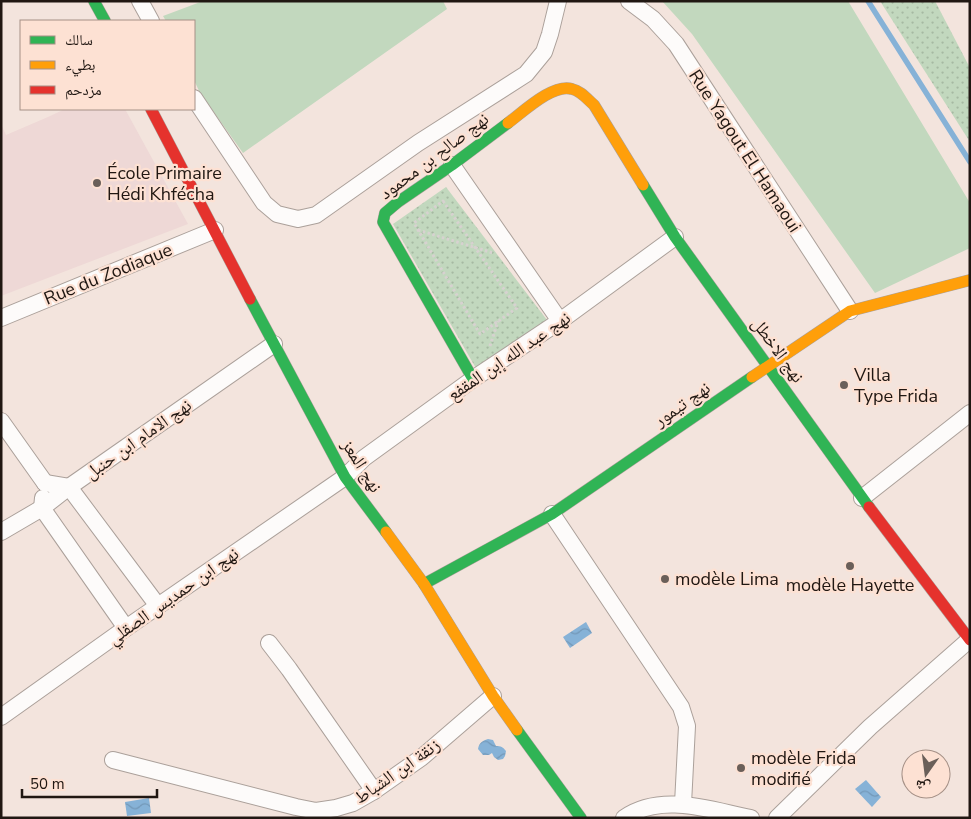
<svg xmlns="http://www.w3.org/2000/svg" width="971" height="819" viewBox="0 0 971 819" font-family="'Nunito Sans','Noto Naskh Arabic',sans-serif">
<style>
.education{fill:#eed8d6}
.grass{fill:url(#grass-dots)}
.park{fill:#c2d8be}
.water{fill:url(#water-waves)}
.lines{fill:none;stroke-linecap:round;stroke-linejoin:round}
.stream{stroke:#86b2d7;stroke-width:5.5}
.street-casing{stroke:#aba09a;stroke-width:18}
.fast-casing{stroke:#aba09a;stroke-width:12}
.slow-casing{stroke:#aba09a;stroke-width:12}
.jam-casing{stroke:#aba09a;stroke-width:12}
.path{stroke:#d7d2d0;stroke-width:3;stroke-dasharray:2.5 2.5;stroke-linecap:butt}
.street{stroke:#fdfbfa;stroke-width:16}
.fast{stroke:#30b455;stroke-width:11}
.slow{stroke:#ff9f0a;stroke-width:11}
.jam{stroke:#e5322d;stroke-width:11}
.poi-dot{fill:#6a5f59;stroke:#fde1d3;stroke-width:2}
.labels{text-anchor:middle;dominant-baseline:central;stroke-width:4.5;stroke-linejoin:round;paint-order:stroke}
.street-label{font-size:18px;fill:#201712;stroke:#fde1d3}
.poi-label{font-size:18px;fill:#201712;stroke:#fde1d3;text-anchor:start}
</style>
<defs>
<pattern id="grass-dots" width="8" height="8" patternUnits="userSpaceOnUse" patternTransform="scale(1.25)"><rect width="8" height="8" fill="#c2d8be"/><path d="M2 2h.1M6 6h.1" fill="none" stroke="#a6b9a2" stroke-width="1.8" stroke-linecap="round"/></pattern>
<pattern id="water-waves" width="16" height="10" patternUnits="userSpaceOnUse" patternTransform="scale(1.25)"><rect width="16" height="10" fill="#86b2d7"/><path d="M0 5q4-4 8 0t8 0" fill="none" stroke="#7398b8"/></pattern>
</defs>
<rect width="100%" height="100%" fill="#f3e4dd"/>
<path class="education" d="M65,109H125L188,224L1,296V124L6,135L48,117Z"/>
<g class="grass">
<path d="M880,1H935L970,68V142Z"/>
<path d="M446,187L547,320L477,370L393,224Z"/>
</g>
<g class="park">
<path d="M203,1H443L447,9L243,153L200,93L194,80V21H166L163,16Z"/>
<path d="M662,1H848L970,203V248L875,293L692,34Z"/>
</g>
<g class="water">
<path d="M586,622L592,633L570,648L563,637Z"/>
<path d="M488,739L493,740L496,746C501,746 503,747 506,751L505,756L503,759L498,760L494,757L492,753L489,755H483L478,749C479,743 482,741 488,739Z"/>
<path d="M866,780L881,797L872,807L855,789Z"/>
<path d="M149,798L151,813L127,816L125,802Z"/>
</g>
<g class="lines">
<path class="stream" d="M868,1L970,162"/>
<g class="street-casing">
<g id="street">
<path d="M140,1L151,21"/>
<path d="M629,1L653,19L676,44L850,311"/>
<path d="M194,98L264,203L277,214L298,219L316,215L418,143L526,74L544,52L550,34L558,1"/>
<path d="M452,165L560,321"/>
<path d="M1,318L215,230"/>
<path d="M1,421L45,483"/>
<path d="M45,483L69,487L158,606"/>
<path d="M43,498L42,508L126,628"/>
<path d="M862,498L970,413"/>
<path d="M552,514L681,707L687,726L683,804"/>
<path d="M1,532L42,508L69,487L274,344"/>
<path d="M269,643L289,669L374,791"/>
<path d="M1,717L126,628L345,477L364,458L473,379L560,321L675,237"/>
<path d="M113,760L296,807L316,811L336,808L353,803L374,791L421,758L493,696"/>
<path d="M624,818C661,792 710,810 751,818"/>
<path d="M777,818L870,727L969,640"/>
</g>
</g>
<g class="fast-casing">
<g id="fast">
<path d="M94,1L105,21"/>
<path d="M643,185L675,237L869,507"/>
<path d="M250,299L345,477L386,532"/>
<path d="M473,379L383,222L385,213L398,202L452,165L508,123"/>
<path d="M424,584L552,514L752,377"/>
<path d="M517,730L581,818"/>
</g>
</g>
<g class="slow-casing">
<g id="slow">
<path d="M508,123C523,112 553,83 572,89C581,91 587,99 594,105L643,185"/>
<path d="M752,377L850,311L970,280"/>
<path d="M386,532L424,584L493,696L517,730"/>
</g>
</g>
<g class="jam-casing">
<g id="jam">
<path d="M151,109L250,299"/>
<path d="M869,507L970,640"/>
</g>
</g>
<g class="path">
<path d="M443,201L517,308L480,334L414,223Z"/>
<path d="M418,230L493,253"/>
<path d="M490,346L498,321"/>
</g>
<use href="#street" class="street"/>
<use href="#fast" class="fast"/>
<use href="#slow" class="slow"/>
<use href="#jam" class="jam"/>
</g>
<g class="poi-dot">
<circle cx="97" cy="183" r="5"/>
<circle cx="844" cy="385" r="5"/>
<circle cx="850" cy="566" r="5"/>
<circle cx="665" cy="579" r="5"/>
<circle cx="741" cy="768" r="5"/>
</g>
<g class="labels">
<g class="street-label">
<text transform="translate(745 151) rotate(57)">Rue Yagout El Hamaoui</text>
<text transform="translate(434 156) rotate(-37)">نهج صالح بن محمود</text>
<text transform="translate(108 274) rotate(-22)">Rue du Zodiaque</text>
<text transform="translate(778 350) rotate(54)">نهج الاخطل</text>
<text transform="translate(509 356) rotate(-34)">نهج عبد الله إبن المقفع</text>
<text transform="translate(682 404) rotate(-35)">نهج تيمور</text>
<text transform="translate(138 439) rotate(-35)">نهج الامام ابن حنبل</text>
<text transform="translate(362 466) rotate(58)">نهج المعز</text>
<text transform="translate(173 596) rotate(-35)">نهج ابن حمديس الصقلي</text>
<text transform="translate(397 771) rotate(-35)">زنقة ابن الشباط</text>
</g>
<g class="poi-label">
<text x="107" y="173">École Primaire<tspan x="107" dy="21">Hédi Khfécha</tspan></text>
<text x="854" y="375">Villa<tspan x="854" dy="21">Type Frida</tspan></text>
<text x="675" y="579">modèle Lima</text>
<text x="850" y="585" text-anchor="middle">modèle Hayette</text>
<text x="751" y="758">modèle Frida<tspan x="751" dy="21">modifié</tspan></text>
</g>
</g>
<rect width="971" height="819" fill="none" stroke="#201712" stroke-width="5"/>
<rect x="20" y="20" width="175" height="90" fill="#fde1d3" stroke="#a59086"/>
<rect x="30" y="36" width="25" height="8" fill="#30b455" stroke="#a59086"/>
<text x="65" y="45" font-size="15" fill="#201712">سالك</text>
<rect x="30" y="61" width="25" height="8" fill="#ff9f0a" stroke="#a59086"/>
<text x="65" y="70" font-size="15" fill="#201712">بطيء</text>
<rect x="30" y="86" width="25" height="8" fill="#e5322d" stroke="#a59086"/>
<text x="65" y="95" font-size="15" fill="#201712">مزدحم</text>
<g transform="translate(926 774) rotate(194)"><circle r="24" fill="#fde1d3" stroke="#a59086"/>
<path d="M0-4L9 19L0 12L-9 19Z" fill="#6a5f59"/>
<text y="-8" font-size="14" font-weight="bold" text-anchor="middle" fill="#201712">ش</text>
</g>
<path d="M22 789v8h135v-8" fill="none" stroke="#201712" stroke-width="2.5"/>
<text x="30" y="789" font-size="15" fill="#201712" stroke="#fde1d3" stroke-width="4" paint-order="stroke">50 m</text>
</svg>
